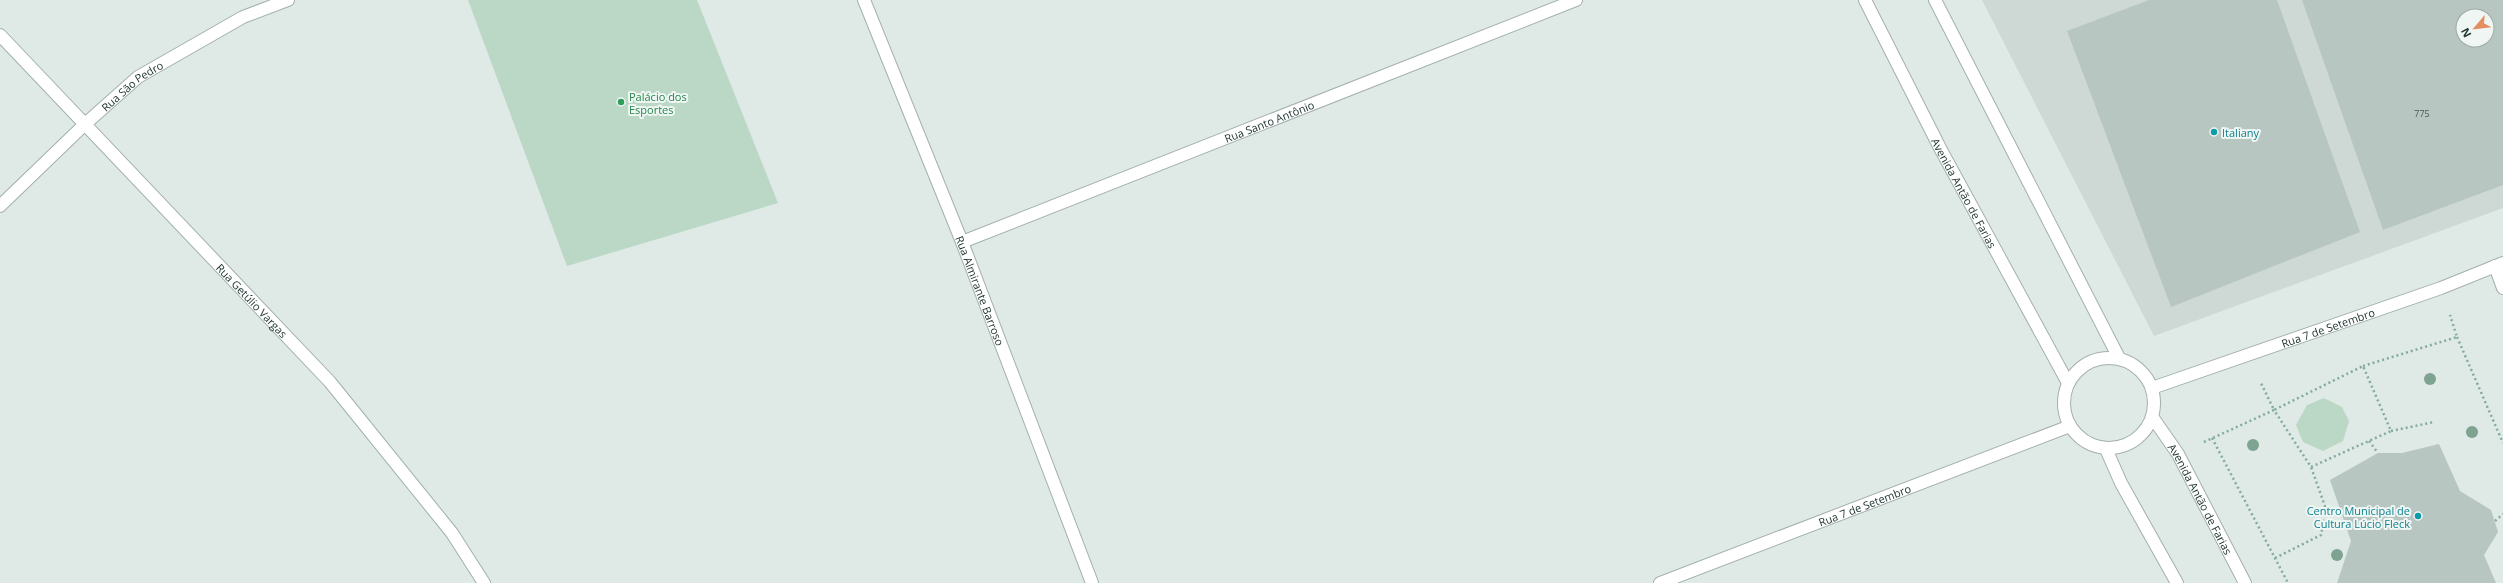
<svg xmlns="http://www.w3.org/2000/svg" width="2503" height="583" viewBox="0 0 2503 583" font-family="'Open Sans',sans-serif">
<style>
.built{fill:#ced9d5;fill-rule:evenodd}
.green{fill:#bad8c5}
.building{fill:#b8c6c2;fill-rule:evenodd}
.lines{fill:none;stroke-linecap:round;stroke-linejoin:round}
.street-casing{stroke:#a3b0ad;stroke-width:14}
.path{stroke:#83aaa1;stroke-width:2.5;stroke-dasharray:2 3;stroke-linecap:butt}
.street{stroke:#fff;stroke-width:12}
.tree{fill:#7fa391}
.leisure-dot{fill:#2e9e5b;stroke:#eff6f3;stroke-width:1.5}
.culture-dot{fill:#0f9aa8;stroke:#eff6f3;stroke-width:1.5}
.labels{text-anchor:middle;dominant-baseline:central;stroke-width:4;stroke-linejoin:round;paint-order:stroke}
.number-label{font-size:9px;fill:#485b58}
.street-label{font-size:11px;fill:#223734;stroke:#eff6f3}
.leisure-label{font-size:11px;fill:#27864d;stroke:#eff6f3;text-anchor:start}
.culture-label{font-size:11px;fill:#0d838f;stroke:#eff6f3;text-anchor:start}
</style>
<rect width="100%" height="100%" fill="#dfe9e6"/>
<path class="built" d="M1982,0H2503V208L2154,336ZM2463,16H2487V40H2463Z"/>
<g class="green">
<path d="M468,0H697L778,203L567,266Z"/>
<path d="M2324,398L2342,407L2349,421L2343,441L2323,451L2303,442L2296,425L2307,405Z"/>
</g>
<g class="building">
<path d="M2149,0H2277L2360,232L2171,307L2067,31Z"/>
<path d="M2302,0H2503V185L2383,230ZM2463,16H2487V40H2463Z"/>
<path d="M2439,444L2460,491L2491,510L2498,532L2484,555L2496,583H2337L2351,541L2330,480L2378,453H2402Z"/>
</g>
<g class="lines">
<g class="street-casing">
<g id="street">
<path id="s1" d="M864,0L962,242L1092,583"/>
<path id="s2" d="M1865,0L1940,148L2068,383"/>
<path d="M1935,0L2119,358"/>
<path id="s3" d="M0,35L330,382L452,533L484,583"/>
<path id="s4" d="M0,206L84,125L138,77L243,17L288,0"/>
<path id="s5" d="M962,242L1576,0"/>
<path d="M2495,266L2503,288"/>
<circle cx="2109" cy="403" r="45"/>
<path id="s6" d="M2152,388L2441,288L2503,263"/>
<path id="s7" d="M2153,418L2178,454L2245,583"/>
<path d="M2106,449L2121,483L2177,583"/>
<path id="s8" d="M1660,583L2070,426"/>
</g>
</g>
<g class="path">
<path d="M2457,337L2503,443"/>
<path d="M2363,366L2457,337L2450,315"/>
<path d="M2391,431L2434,422"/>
<path d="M2212,438L2288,583"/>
<path d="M2369,441L2378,453"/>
<path d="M2204,442L2274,410L2311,467L2391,431L2363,366L2274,410L2260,381"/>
<path d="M2495,521L2503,514"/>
<path d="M2275,558L2321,535L2326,509L2311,467"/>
</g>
<use href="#street" class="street"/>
</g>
<g class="tree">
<circle cx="2430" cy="379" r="6"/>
<circle cx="2472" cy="432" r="6"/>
<circle cx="2253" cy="445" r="6"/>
<circle cx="2337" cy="555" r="6"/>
</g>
<circle class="leisure-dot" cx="621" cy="102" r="4"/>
<g class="culture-dot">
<circle cx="2214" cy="132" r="4"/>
<circle cx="2418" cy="516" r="4"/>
</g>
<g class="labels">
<g class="number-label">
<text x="2422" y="113">775</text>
</g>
<g class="street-label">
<text stroke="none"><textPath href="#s4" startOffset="179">Rua São Pedro</textPath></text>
<text stroke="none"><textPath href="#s5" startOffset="330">Rua Santo Antônio</textPath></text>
<text stroke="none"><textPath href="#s2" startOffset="217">Avenida Antão de Farias</textPath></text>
<text stroke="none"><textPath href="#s1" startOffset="313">Rua Almirante Barroso</textPath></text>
<text stroke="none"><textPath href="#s3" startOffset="366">Rua Getúlio Vargas</textPath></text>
<text stroke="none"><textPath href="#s6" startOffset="186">Rua 7 de Setembro</textPath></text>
<text stroke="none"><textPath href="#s7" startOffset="94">Avenida Antão de Farias</textPath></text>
<text stroke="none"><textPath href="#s8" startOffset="219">Rua 7 de Setembro</textPath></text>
</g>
<g class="leisure-label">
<text x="629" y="96">Palácio dos<tspan x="629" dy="13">Esportes</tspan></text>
</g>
<g class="culture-label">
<text x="2222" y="132">Italiany</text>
<text x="2410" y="510" text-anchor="end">Centro Municipal de<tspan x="2410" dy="13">Cultura Lúcio Fleck</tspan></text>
</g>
</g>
<g transform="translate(2475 28) rotate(242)"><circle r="19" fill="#eff6f3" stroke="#9daaa7"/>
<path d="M0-3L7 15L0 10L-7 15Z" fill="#e48e62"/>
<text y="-6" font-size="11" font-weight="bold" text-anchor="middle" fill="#223734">N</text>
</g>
</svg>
